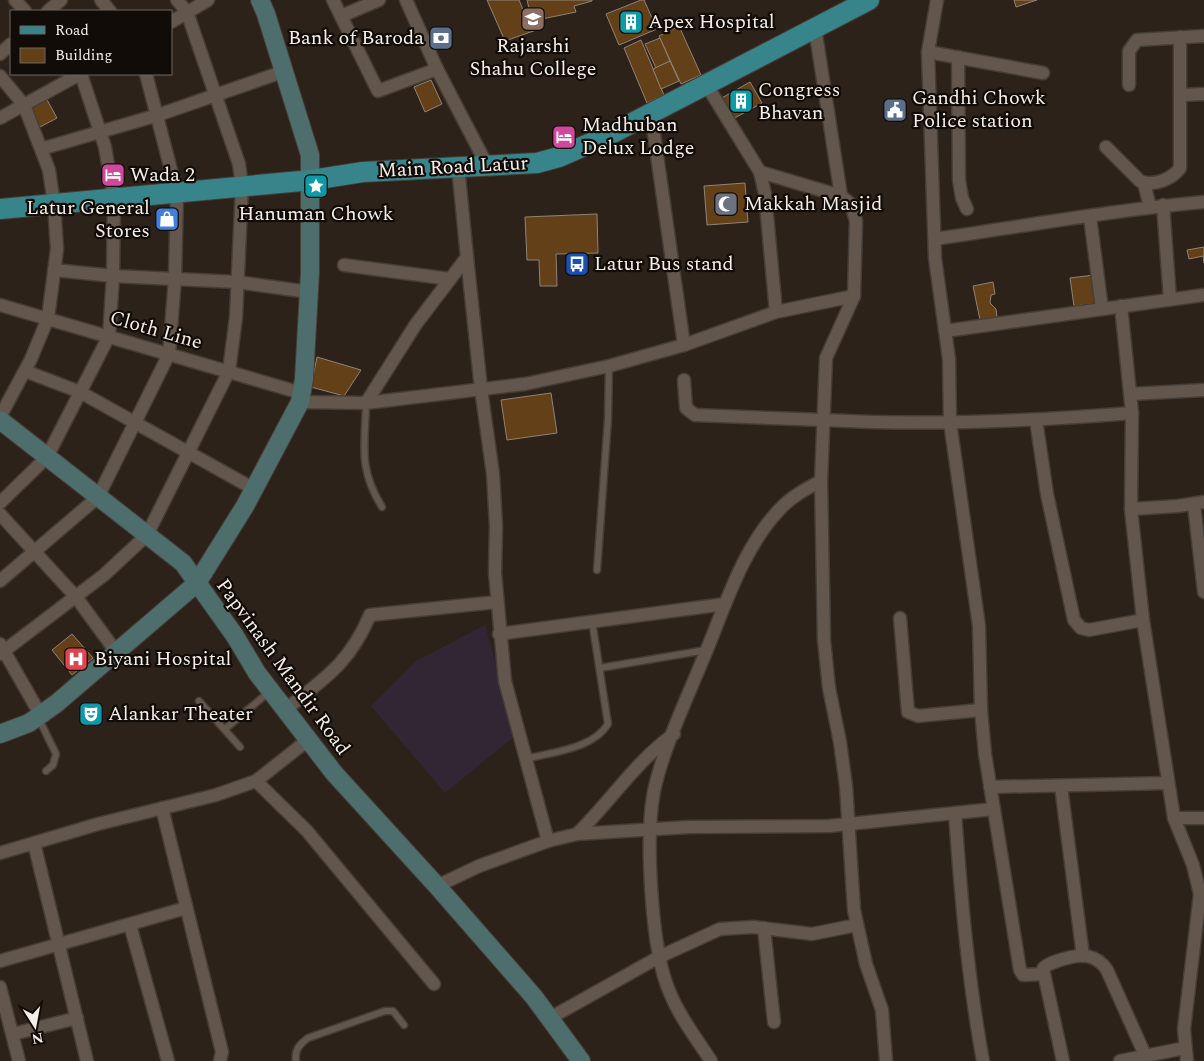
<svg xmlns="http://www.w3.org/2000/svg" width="1204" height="1061" viewBox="0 0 1204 1061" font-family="Spectral,serif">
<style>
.education{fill:#322634}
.building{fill:#644018;stroke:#8f8377}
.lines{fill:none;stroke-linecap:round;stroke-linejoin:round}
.lane-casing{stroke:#463d36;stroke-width:9}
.street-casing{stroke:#463d36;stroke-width:15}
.secondary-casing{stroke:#463d36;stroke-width:20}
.primary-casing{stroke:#463d36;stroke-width:22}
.lane{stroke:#63574d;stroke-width:6}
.street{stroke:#63574d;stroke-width:12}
.secondary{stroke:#4d6e6c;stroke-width:18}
.primary{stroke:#37858b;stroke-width:20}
.labels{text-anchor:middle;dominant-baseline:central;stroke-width:4.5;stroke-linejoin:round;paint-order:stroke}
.poi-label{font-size:20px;fill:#f5eee8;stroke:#110c08;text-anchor:start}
.street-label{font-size:20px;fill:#f5eee8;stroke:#110c08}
</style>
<rect width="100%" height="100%" fill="#2c2219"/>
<path class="education" d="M485,625L516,735L445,793L371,706L416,661Z"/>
<g class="building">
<path d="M487,0H519L529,24L541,22L542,28L505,41Z"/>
<path d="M527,0H592V1L574,6L576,12L532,21Z"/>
<path d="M641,0H644L657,29L619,45L606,14Z"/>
<path d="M1014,0H1037L1016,7Z"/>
<path d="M679,26L701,75L681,84L659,36Z"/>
<path d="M660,38L670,61L656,68L645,44Z"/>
<path d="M641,40L664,95L647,103L624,48Z"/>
<path d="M670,61L679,81L661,89L653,69Z"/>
<path d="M431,80L442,104L425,112L414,87Z"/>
<path d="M750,82L762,103L731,120L720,99Z"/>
<path d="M45,96L57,118L40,127L28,105Z"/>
<path d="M745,183L748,222L707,225L704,186Z"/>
<path d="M597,214L598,253L556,254L557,286H540L539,260H527L525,217Z"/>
<path d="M1204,247V263L1203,256L1189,259L1187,250Z"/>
<path d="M1094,275L1097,303L1074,306L1070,278Z"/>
<path d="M993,282L995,294L991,295L990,303L996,309L997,317L980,320L973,286Z"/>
<path d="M317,357L361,370L344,396L311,387Z"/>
<path d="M551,393L557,433L507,440L501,400Z"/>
<path d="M72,634L93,658L72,675L52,650Z"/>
</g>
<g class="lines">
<g class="lane-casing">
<g id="lane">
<path d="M366,403C365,447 358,468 382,507"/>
<path d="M597,570L608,419L609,366"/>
<path d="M600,668L706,650"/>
<path d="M199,701L240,747"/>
<path d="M38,717L56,754L53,765L46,771"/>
<path d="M225,729L269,692"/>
<path d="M526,759C552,752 593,749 608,724L592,621"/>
<path d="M296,1061C294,1050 300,1044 308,1038L385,1011H393L404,1025"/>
</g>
</g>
<g class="street-casing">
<g id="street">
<path d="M15,0L25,11"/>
<path d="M101,0L110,11"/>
<path d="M333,0L378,91L437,69"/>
<path d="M406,0L437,69L488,167"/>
<path d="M937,0L928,52L935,258L949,359L950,422L979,626L981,710L985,754L1020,970L1023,975L1043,974"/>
<path d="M48,11L61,0"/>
<path d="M341,16L379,0"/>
<path d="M171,22L208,0"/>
<path d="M815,28L841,196"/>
<path d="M928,52L1043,73"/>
<path d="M0,54L11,44"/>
<path d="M958,57L959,180L962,198L967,209"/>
<path d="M0,76L24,105L49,170L54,204L57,249L48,318L31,359L0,417"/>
<path d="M706,84L760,172"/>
<path d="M1129,85V51L1137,40L1204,36"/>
<path d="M1180,95L1204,94"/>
<path d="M651,113L684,345"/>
<path d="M0,118L80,74"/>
<path d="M1106,147L1140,181C1153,187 1172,179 1180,168V37"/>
<path d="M41,149L158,115L285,71"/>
<path d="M1144,183L1150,207"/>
<path d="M1163,205L1170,299"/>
<path d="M1090,217L1102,309"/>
<path d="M935,239C1025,226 1114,210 1204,202"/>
<path d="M467,257L481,389L493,474L496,526L495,573L505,681L548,841"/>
<path d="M344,265L450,279"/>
<path d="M54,270L113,276L237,282L309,292"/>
<path d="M0,305L301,393"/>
<path d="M1121,306L1132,413L1131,509L1143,620L1174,818L1193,865L1200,894L1184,1029L1187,1061"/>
<path d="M945,331L1204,295"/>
<path d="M25,371L80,392L254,489"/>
<path d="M684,380L686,408L695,415C754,417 814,420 873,422C959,424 1046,420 1132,413"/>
<path d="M1131,394L1204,390"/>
<path d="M300,402L366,403L525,384L609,366L684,345L776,312L854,296L856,221L851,204L841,196L760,172L765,194L776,312"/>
<path d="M366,403L416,324L467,257L458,167"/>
<path d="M1036,420L1047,494L1074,620L1081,628L1089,630L1143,620"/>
<path d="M821,481L824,640L829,688L840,742L846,786L854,910L866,964L882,1010L886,1061"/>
<path d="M0,503L47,457L109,336L113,276L114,199L105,147L81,74"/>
<path d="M1194,505L1204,592"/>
<path d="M1131,509L1178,506L1204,502"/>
<path d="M0,514L76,597L117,653"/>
<path d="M0,581L98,497L169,354L175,278L177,193L146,74"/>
<path d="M900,618L908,712L918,716L981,710"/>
<path d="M499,634L725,604"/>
<path d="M0,644L40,714"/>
<path d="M0,654L104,575L147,535L229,371L236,317L242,186L239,164L187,12L177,0"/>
<path d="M285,710C325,678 349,664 370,615L497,602"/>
<path d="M256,781L307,831L434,984"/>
<path d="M1061,786L1083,956"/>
<path d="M990,787L1168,783"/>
<path d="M162,808L222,1052L220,1061"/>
<path d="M955,813L994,809"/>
<path d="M1174,818H1204"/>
<path d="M577,834C610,802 636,761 674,734"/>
<path d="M34,843L87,1061"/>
<path d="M0,853L98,824L216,795L256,781L308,740"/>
<path d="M437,886L479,866L548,841L577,834L689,827L829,826L955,813C961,896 968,980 983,1061"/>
<path d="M130,925L168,1061"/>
<path d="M764,928L774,1022"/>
<path d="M0,961L186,908"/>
<path d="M0,987L19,1061"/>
<path d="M550,1018L659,957L720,929L753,927L812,934L857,925"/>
<path d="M13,1034L77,1018"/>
<path d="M711,1061C697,1039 680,1018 670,993C651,951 645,837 654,791C664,744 692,688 710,642C728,597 746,544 780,509C792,496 806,489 821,481L826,358L854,296"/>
<path d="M1063,1061L1043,969C1046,962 1079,954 1087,956C1096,958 1102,962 1107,970L1145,1055"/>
<path d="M1120,1061L1185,1048"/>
</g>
</g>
<g class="secondary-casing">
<g id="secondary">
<path d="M0,420L183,563L235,636L257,673L334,773L437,886L534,997L581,1061"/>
<path d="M0,734L29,723L57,703L197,583L245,506L300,402L304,379L310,272V155L266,14L260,0"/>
</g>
</g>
<g class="primary-casing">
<path id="primary" d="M0,209L312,180L363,172L537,163L559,157L609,135L869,0"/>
</g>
<use href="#lane" class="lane"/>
<use href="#street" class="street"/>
<use href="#secondary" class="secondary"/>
<use href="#primary" class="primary"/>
</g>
<defs>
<g id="university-square" transform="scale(1.25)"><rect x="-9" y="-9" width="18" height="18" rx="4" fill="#8d6e63" stroke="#110c08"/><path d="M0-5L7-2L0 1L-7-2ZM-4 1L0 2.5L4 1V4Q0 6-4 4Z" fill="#fff"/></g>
<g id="building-square" transform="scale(1.25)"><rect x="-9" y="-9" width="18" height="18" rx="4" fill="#0f9aa8" stroke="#110c08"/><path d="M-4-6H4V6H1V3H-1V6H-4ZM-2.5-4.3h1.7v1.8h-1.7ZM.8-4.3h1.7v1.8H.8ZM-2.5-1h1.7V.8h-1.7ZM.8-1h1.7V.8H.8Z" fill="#fff"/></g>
<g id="bank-square" transform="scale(1.25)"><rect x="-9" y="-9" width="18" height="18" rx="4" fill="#5c6f8a" stroke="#110c08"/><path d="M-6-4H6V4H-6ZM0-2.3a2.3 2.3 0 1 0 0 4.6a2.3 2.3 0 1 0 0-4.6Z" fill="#fff"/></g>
<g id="civic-square" transform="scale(1.25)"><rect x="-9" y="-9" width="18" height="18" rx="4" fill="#5c6f8a" stroke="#110c08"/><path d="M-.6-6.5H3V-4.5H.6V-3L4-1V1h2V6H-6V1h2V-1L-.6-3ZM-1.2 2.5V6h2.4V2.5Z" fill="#fff"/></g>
<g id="hotel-square" transform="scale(1.25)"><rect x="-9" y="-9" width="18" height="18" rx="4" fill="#d1479c" stroke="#110c08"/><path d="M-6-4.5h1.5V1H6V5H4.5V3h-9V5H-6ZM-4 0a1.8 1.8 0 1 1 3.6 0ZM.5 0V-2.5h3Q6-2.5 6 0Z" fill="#fff"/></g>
<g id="sight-square" transform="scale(1.25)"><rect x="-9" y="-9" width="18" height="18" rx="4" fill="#0f9aa8" stroke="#110c08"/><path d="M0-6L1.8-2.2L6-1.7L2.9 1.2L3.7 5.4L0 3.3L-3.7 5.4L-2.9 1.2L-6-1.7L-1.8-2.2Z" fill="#fff"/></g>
<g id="mosque-square" transform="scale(1.25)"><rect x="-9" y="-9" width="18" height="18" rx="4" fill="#6b7280" stroke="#110c08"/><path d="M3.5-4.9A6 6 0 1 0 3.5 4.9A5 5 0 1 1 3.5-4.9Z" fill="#fff"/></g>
<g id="shop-square" transform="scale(1.25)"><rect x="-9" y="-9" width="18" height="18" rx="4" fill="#3f7fe0" stroke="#110c08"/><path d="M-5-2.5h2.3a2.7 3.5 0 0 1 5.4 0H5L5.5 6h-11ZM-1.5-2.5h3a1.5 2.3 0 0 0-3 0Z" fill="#fff"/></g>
<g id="bus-square" transform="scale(1.25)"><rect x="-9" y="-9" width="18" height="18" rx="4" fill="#1a4fb4" stroke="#110c08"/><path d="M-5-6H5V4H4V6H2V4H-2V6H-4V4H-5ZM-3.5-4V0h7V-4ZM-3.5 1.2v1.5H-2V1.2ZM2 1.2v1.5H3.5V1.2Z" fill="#fff"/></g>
<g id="hospital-square" transform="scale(1.25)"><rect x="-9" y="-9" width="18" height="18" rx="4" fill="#e0444e" stroke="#110c08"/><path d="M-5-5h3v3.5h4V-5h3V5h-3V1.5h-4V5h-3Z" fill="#fff"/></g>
<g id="theatre-square" transform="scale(1.25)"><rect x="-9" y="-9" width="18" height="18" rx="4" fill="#0f9aa8" stroke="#110c08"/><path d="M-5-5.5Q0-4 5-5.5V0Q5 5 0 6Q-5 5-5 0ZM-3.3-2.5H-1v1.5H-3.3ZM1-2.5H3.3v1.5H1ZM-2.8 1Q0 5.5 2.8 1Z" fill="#fff"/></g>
</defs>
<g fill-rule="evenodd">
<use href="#university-square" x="533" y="19"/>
<use href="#building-square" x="631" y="22"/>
<use href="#bank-square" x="441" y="38"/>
<use href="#building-square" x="741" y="101"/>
<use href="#civic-square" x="895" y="110"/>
<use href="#hotel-square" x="564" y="137"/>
<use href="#hotel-square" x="113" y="175"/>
<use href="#sight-square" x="316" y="186"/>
<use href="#mosque-square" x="726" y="204"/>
<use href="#shop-square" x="167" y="219"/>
<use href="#bus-square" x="577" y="264"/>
<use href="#hospital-square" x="76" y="659"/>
<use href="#theatre-square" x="91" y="714"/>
</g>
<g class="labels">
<g class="poi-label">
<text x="648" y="22">Apex Hospital</text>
<text x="424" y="38" text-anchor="end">Bank of Baroda</text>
<text x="533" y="46" text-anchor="middle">Rajarshi<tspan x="533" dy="23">Shahu College</tspan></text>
<text x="758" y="90">Congress<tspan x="758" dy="23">Bhavan</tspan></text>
<text x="912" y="98">Gandhi Chowk<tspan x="912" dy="23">Police station</tspan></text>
<text x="582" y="125">Madhuban<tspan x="582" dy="23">Delux Lodge</tspan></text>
<text x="130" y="175">Wada 2</text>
<text x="744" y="204">Makkah Masjid</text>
<text x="150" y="208" text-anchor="end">Latur General<tspan x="150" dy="23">Stores</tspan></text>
<text x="316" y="214" text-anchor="middle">Hanuman Chowk</text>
<text x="594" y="264">Latur Bus stand</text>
<text x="94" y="659">Biyani Hospital</text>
<text x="108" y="714">Alankar Theater</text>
</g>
<g class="street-label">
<text transform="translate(453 167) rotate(-3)">Main Road Latur</text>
<text transform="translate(156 330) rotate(16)">Cloth Line</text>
<text transform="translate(283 667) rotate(54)">Papvinash Mandir Road</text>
</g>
</g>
<rect x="10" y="10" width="162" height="65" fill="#110c08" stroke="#6c6662"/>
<rect x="20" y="26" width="25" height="8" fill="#37858b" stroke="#6c6662"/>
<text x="55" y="35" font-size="15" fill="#f5eee8">Road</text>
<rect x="20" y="48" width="25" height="15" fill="#644018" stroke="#6c6662"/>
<text x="55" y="60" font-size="15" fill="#f5eee8">Building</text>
<g transform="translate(35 1026) rotate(169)" stroke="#110c08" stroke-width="4" paint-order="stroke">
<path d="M0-4L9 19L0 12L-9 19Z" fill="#f5eee8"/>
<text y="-8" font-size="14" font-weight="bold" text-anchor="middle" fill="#f5eee8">N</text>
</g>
</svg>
